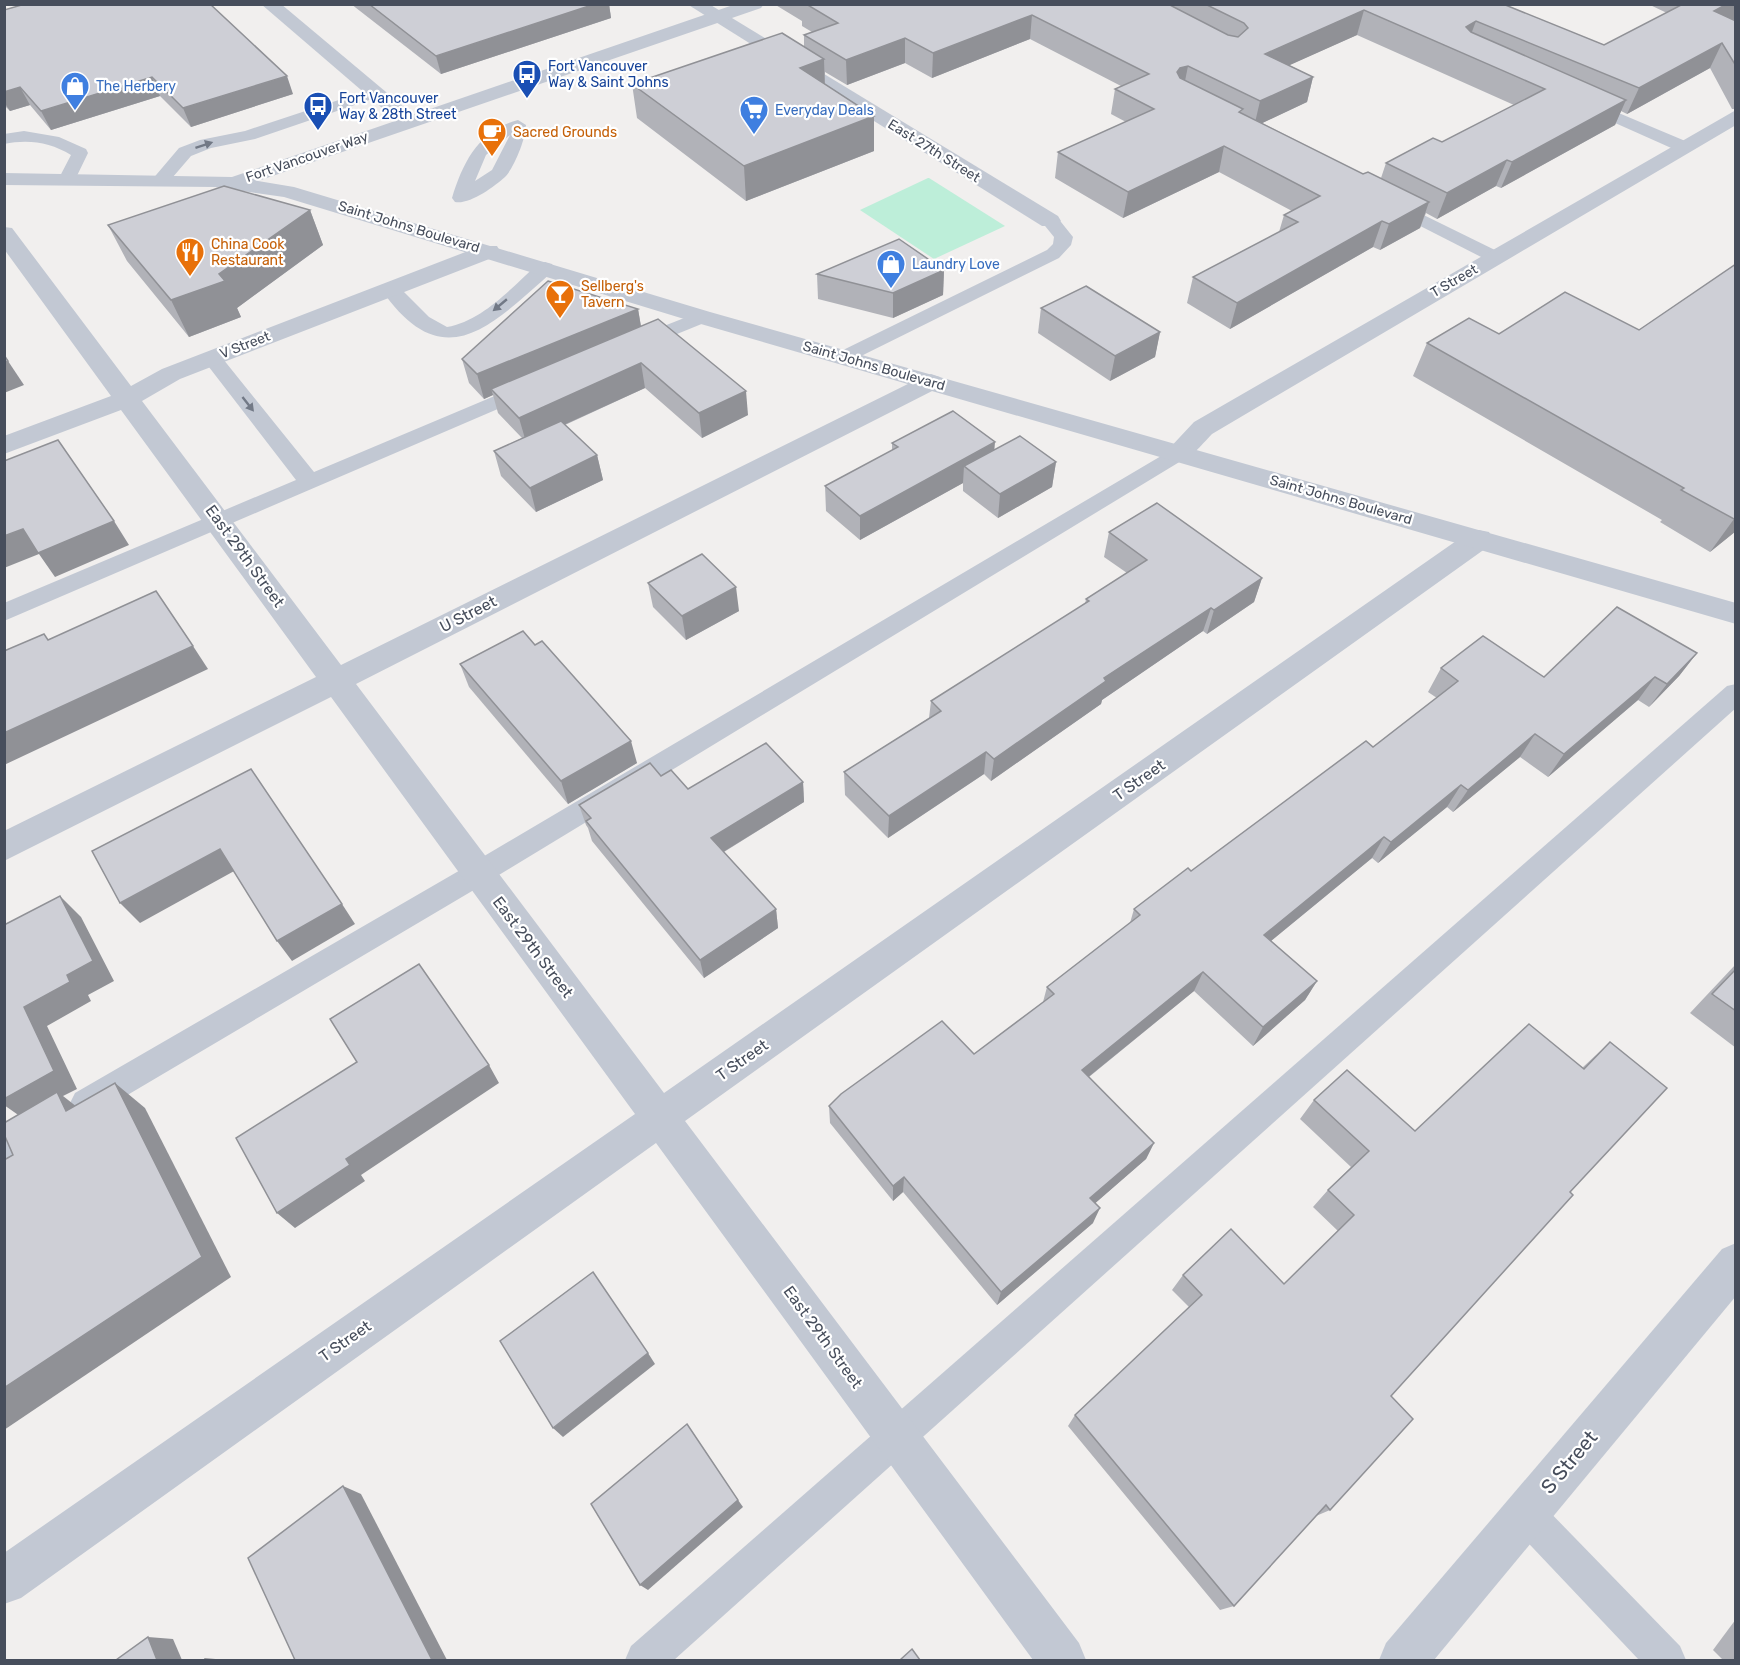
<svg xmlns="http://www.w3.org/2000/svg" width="1740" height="1665" viewBox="0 0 1740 1665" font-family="Rubik,sans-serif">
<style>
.green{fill:#bdeed9}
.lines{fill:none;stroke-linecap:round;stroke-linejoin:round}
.service{fill:#c2c8d3;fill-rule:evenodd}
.minor{fill:#c2c8d3;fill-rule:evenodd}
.tertiary{fill:#c2c8d3;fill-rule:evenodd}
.wall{fill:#b1b2b8;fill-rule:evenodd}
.shaded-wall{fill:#909196}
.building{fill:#cecfd6;stroke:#909196;stroke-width:1.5}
.oneway{fill:#727986}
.labels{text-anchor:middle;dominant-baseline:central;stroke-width:4.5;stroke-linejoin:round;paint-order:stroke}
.far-transit-label{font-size:14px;fill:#164399;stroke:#fff;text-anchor:start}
.far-shop-label{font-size:14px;fill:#366cbe;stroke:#fff;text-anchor:start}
.far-food-label{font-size:14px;fill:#c56008;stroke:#fff;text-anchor:start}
.far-street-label{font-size:14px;fill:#474e5c;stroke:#fff}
.street-label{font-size:16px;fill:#474e5c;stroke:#fff}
.near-street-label{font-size:20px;fill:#474e5c;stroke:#fff}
</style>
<rect width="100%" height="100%" fill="#f1efee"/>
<path class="green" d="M928,178H929L1005,226L934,259L860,210Z"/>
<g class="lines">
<g class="service">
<path d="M375,88L381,90L383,93L381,96L255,139L211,148L191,156L166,185H154L151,181L179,148L200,140L245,131Z"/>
<path d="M1583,98L1690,143L1692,147L1690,151H1678L1577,106L1575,103L1577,100Z"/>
<path d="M518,120L526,125C526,138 514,168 505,177C494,187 469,205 455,202L452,198C463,162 479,130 518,120ZM510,135L492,170L475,181L486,155Z"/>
<path d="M24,131L59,137L86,149L88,153L73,184H61L58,180L71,155C50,142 28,139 4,144V134Z"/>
<path d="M1389,198L1501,253L1504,257L1501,261H1489L1383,207L1380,203L1383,199Z"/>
<path d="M1050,216L1061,222L1073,237L1071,245L1059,258L851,361H837L834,357L837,353L1047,250L1053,244L1054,237L1041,221Z"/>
<path d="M545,262L552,264L554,268L552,272C491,326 443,379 381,289L390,283L397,285L429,317L447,327C483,321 512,287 538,264Z"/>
<path d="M702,311L709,313L712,317L709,321L645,347H631L628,343L631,339Z"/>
<path d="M212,352L219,354L314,472L521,385H535L538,389L535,393L4,621V603L296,480L202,358L205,354Z"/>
<path d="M1178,446L1186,448L1189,453L1186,458L489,881L97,1113L86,1118L75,1113L70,1103L75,1093L469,865Z"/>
<path d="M1736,684V708L674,1660H625L631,1646L1727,686Z"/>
<path d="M43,1114L54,1118L59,1129L54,1140L4,1166V1134Z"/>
<path d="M1526,1495L1539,1501L1680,1646L1686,1660H1639L1513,1527L1507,1514L1513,1501Z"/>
</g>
<g class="minor">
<path d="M261,4H281L417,118L420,122L417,126H403Z"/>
<path d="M687,4H709L1058,216L1061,221L1058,226H1042Z"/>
<path d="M1736,110V125L1212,434C1199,447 1189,464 1169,459L1165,453L1194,422Z"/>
<path d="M4,227L12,228L131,386L162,369L481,246H497L500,251L497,256L180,379L142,401L341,665L922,377L931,374L940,377L943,382L940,387L356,684L664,1093L1469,532L1479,530L1489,532L1493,539L1489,546L685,1121L1079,1643L1086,1660H1033L656,1143L21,1598L4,1604V1553L635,1114L331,697L4,861V831L316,677L121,410L4,454V436L111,396L4,249Z"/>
<path d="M1736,1243V1296L1434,1660H1379L1386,1643L1722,1249Z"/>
</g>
<path class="tertiary" d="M736,4H764L761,8L258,181L294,187L710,312L1736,603V624L694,322L284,197L215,187L4,185V173L232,177Z"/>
</g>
<g class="wall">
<path d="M351,4H609L611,18L441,74Z"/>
<path d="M774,4H1503L1604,45L1667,13L1648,4H1736L1733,20L1736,21V109H1732L1710,68L1627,114L1621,111L1615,125L1501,188L1496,186L1437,219L1426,213L1420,228L1380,250L1373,247L1230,329L1187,303L1193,277L1279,232L1284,215L1292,211L1219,172L1123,218L1055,178L1058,152L1126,122L1111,114L1115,89L1121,86L1030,39L932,78L905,63L847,85L825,72V85L874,116V151L746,201L637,118L632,84L804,47V35L812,32L802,26V21ZM1357,35L1514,105L1442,142L1386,163L1381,178L1363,174L1262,123L1307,102L1313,77L1289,65Z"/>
<path d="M4,10L293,94L191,127L160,96L51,130L30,105L10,111L4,105Z"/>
<path d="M310,210L323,245L237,308L241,317L189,337L127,261L108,225Z"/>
<path d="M1736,264V531L1710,552L1660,522L1662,520L1413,376L1427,343L1499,334L1639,330Z"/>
<path d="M944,270L943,295L893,318L818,299L817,274Z"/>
<path d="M1041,308L1160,332L1155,357L1110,381L1038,333Z"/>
<path d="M638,309L641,326L748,415L702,438L645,388L565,425L597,455L603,480L536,512L501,476L494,451L522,438L498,413L493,395L484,399L469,383L462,359Z"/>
<path d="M892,443L994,450L1056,462L1052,487L998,518L963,491V483L860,540L826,511L825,486L892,451Z"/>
<path d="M1109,532L1262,578L1254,602L1207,634L1203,631L1102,700L1101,704L991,781L984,774L888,838L845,795L844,772L929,718L931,701L1085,604L1086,599L1127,573L1104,557Z"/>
<path d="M648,583L739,611L686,640L653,607Z"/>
<path d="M535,645L637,763L568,804L469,687L460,664Z"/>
<path d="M1697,653L1679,676L1649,707L1638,700L1548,777L1520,757L1453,812L1447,807L1378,863L1372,858L1271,941L1317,981L1305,1000L1253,1046L1194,991L1089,1077L1154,1143L1146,1159L1095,1203L1093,1223L997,1305L903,1192L893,1201L830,1123L829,1106L974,1054L1043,1002L1047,987L1130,923L1134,909L1191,871L1373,747L1437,698L1428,692L1441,668L1544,677Z"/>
<path d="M803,782L804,802L724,852L776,909L778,928L704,978L592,841L588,828L586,825L579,805L688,789Z"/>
<path d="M1736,964V1048L1690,1013Z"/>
<path d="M1610,1042L1570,1192L1391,1396L1330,1510L1316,1516L1234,1606L1220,1610L1068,1426L1075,1415L1189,1307L1172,1290L1183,1275L1284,1284L1338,1231L1313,1207L1328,1190L1351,1167L1300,1119L1314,1100L1415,1131L1582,1068Z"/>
<path d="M1736,1619V1660H1723L1713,1650Z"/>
</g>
<g class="shaded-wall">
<path d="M595,4H609L611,18L441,74L436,56Z"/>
<path d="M1727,4H1736V18L1702,36L1714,11Z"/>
<path d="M1364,10L1357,35L1259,79L1265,54Z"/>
<path d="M1032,15L1030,39L932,78L933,53Z"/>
<path d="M1476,21L1467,45L1458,52L1466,27Z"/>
<path d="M905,38V63L847,85L846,60Z"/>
<path d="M1722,43L1710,68L1627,114L1639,88Z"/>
<path d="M824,59L825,93L800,68Z"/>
<path d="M1188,66L1183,91L1177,72L1180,68Z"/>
<path d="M287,76L293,94L191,127L183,108Z"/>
<path d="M152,77L160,96L51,130L41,111Z"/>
<path d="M1313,77L1307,102L1254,127L1260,101Z"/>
<path d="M20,87L30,105L10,111L4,102V92Z"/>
<path d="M1626,100L1615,125L1501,188L1512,162Z"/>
<path d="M874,116V151L746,201L744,166Z"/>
<path d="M1224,146L1219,172L1123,218L1128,192Z"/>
<path d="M1507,160L1496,186L1437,219L1447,193Z"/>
<path d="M1429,202L1420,228L1380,250L1389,224Z"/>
<path d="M310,210L323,245L237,308L241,317L189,337L171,300L219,274Z"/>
<path d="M1382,221L1373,247L1230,329L1237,303Z"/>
<path d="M944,270L943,295L893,318V293Z"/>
<path d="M638,309L642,333L491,389L493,395L484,399L477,374Z"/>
<path d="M1160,332L1155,357L1110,381L1115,356Z"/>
<path d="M8,361L24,385L4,393V362Z"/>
<path d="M641,363L645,388L526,442L519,418Z"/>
<path d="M746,391L748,415L702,438L699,413Z"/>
<path d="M995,442L993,467L964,466L963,483L860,540V516Z"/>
<path d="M597,455L603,480L536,512L530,488Z"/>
<path d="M1056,462L1052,487L998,518L1000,494Z"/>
<path d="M1736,518V531L1710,552L1734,519Z"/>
<path d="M114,521L129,545L55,577L39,554L4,568V536L23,529Z"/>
<path d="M1262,578L1254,602L1207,634L1214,610Z"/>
<path d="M736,587L739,611L686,640L682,616Z"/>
<path d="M1211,608L1203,631L1102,700L1101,704L991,781L994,759L1104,678Z"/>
<path d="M193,646L208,669L4,765V733Z"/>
<path d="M1697,653L1679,676L1649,707L1667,684Z"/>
<path d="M1655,677L1638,700L1548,777L1564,754Z"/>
<path d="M1535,734L1520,757L1453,812L1468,790Z"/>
<path d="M631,741L637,763L568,804L561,781Z"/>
<path d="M986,752L984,774L888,838L889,816Z"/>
<path d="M803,782L804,802L715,857L711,838Z"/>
<path d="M1461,785L1447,807L1378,863L1391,842Z"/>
<path d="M1384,837L1372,858L1254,955L1264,935Z"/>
<path d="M220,849L236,870L140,923L120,903Z"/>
<path d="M60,896L81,917L114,981L88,995L91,1001L47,1026L77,1089L63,1096L91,1118L24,1119L4,1105V1099L24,1007L67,975Z"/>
<path d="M342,904L355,924L292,961L277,941Z"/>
<path d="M776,909L778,928L704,978L700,960Z"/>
<path d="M1203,972L1194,991L1076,1087L1082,1070Z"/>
<path d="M1317,981L1305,1000L1253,1046L1263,1027Z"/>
<path d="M489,1065L499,1083L361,1175L365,1181L295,1228L277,1213L346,1159Z"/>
<path d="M115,1083L145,1108L231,1277L4,1430V1388Z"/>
<path d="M1154,1143L1146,1159L1084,1213L1090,1198Z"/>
<path d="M904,1177L903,1192L893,1201V1186Z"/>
<path d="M1100,1208L1093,1223L997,1305L1001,1292Z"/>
<path d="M648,1353L655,1364L563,1437L553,1428Z"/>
<path d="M343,1486L361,1494L447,1660H432Z"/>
<path d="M738,1500L743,1507L648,1590L640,1585Z"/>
<path d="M148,1637L173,1639L182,1660H157Z"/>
<path d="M204,1658L227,1660H228H205Z"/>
</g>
<g class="building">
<path d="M25,4H210L287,76L183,108L152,77L41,111L20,87L4,92V10Z"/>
<path d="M369,4H595L436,56Z"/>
<path d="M806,4H1168L1228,35L1238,37L1248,28L1244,23L1205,4H1503L1604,45L1683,4H1727L1714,11L1736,21V66L1722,43L1639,88L1476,21L1466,27L1471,32L1626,100L1512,162L1507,160L1447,193L1386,163L1433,138L1442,142L1545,89L1364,10L1265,54L1313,77L1260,101L1188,66L1180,68L1177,72L1180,78L1243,109L1239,112L1363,174L1368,172L1429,202L1389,224L1382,221L1237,303L1193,277L1298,222L1284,215L1320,196L1224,146L1128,192L1058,152L1154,109L1115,89L1149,74L1032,15L933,53L905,38L846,60L804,35L838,23Z"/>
<path d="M782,33L824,59L800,68L874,116L744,166L632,84Z"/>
<path d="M224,186L310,210L219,274L225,281L171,300L108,225Z"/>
<path d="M899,239L944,270L893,293L817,274Z"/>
<path d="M1736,264V518L1734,519L1681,490L1684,488L1427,343L1469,318L1499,334L1565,292L1639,330Z"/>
<path d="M548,281L638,309L477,374L462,359Z"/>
<path d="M1086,286L1160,332L1115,356L1041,308Z"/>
<path d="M658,319L746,391L699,413L641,363L519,418L491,389Z"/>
<path d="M4,355L8,361L4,362Z"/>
<path d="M953,411L995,442L860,516L825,486L898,447L892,443Z"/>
<path d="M561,421L597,455L530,488L494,451Z"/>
<path d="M1020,436L1056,462L1000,494L964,466Z"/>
<path d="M58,440L114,521L38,553L23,529L4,536V461Z"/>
<path d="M1157,503L1262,578L1214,610L1211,608L1104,678L1106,681L994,759L986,752L889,816L844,772L941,711L931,701L1089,601L1086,599L1147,560L1109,532Z"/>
<path d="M702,554L736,587L682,616L648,583Z"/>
<path d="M156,591L193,646L4,733V651L44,634L48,640Z"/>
<path d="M1617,607L1697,653L1667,684L1655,677L1564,754L1535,734L1468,790L1461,785L1391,842L1384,837L1264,935L1317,981L1263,1027L1203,972L1082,1070L1154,1143L1090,1198L1100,1208L1001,1292L904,1177L893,1186L829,1106L841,1094L942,1021L974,1054L1054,994L1047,987L1140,915L1134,909L1188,868L1191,871L1366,741L1373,747L1458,681L1441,668L1483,636L1544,677Z"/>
<path d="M523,631L535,645L542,641L631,741L561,781L460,664Z"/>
<path d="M766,743L803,782L711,838L776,909L700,960L586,821L591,818L579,805L650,763L661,776L671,770L688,789Z"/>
<path d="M251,769L342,904L277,941L220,849L120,903L92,851Z"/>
<path d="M60,896L93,961L67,975L70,982L24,1007L54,1071L4,1099V925Z"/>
<path d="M419,964L489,1065L346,1159L350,1165L277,1213L236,1138L357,1062L330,1019Z"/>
<path d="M1736,969V1011L1712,994Z"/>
<path d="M1529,1024L1584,1069L1610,1042L1667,1088L1570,1192L1573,1195L1391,1396L1413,1419L1330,1510L1326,1505L1234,1606L1075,1415L1202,1295L1183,1275L1231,1229L1284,1284L1354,1215L1328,1190L1369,1151L1314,1100L1347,1070L1415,1131Z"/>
<path d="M115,1083L202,1257L4,1388V1160L13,1155L4,1134V1123L57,1092L66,1111Z"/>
<path d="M593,1272L648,1353L553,1428L500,1341Z"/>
<path d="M687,1424L738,1500L640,1585L591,1504Z"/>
<path d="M343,1486L432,1660H295L248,1558Z"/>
<path d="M148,1637L157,1660H116Z"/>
<path d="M912,1649L920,1660H900Z"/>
</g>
<defs><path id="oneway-solid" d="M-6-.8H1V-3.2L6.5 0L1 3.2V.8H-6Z" transform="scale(1.5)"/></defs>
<g class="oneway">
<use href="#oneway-solid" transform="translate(204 145) rotate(-18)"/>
<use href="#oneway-solid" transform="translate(500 305) rotate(140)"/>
<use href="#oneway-solid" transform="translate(248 404) rotate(52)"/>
</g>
<defs>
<g id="bus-pin" transform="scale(1.5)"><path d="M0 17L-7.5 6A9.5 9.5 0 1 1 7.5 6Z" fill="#1a4fb4" stroke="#fff"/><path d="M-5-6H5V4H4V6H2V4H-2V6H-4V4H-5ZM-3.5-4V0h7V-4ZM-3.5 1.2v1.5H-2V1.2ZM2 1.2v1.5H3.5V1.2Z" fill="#fff"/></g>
<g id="shop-pin" transform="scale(1.5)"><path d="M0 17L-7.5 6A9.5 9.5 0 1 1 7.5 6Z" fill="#3f7fe0" stroke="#fff"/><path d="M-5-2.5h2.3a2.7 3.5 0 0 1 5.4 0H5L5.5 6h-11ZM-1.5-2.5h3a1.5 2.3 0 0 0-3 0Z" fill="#fff"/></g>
<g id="supermarket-pin" transform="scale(1.5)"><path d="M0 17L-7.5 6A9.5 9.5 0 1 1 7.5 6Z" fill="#3f7fe0" stroke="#fff"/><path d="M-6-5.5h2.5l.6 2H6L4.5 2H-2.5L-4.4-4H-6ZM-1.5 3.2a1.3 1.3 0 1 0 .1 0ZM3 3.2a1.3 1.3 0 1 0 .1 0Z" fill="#fff"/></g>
<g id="cafe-pin" transform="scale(1.5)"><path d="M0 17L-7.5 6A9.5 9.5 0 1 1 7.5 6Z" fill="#e8710a" stroke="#fff"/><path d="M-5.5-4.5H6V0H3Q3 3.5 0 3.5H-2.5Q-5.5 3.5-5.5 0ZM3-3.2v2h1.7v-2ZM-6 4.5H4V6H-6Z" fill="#fff"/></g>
<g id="restaurant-pin" transform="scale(1.5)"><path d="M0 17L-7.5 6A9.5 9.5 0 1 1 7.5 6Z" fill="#e8710a" stroke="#fff"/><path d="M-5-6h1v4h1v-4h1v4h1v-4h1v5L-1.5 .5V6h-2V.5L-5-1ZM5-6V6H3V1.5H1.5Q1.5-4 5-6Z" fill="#fff"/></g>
<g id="bar-pin" transform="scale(1.5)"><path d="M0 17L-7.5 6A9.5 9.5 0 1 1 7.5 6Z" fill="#e8710a" stroke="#fff"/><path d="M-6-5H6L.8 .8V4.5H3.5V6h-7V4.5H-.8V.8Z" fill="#fff"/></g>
</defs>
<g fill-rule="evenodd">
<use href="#bus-pin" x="527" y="74"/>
<use href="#shop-pin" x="75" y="86"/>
<use href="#bus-pin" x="318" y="106"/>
<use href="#supermarket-pin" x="754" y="110"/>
<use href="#cafe-pin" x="492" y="132"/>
<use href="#restaurant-pin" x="190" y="252"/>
<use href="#shop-pin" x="891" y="264"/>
<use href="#bar-pin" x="560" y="294"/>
</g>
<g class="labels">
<g class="far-transit-label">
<text x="548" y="66">Fort Vancouver<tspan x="548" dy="16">Way &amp; Saint Johns</tspan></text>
<text x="339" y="98">Fort Vancouver<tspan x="339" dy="16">Way &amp; 28th Street</tspan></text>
</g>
<g class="far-shop-label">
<text x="96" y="86">The Herbery</text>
<text x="775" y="110">Everyday Deals</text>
<text x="912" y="264">Laundry Love</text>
</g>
<g class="far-food-label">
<text x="513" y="132">Sacred Grounds</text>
<text x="211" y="244">China Cook<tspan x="211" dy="16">Restaurant</tspan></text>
<text x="581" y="286">Sellberg's<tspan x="581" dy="16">Tavern</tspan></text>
</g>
<g class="far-street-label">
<text transform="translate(934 151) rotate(32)">East 27th Street</text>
<text transform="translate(307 157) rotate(-19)">Fort Vancouver Way</text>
<text transform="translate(409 227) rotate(17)">Saint Johns Boulevard</text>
<text transform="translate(1454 281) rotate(-30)">T Street</text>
<text transform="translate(245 345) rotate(-21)">V Street</text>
<text transform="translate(874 366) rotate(16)">Saint Johns Boulevard</text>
<text transform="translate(1341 500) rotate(16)">Saint Johns Boulevard</text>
</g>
<g class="street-label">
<text transform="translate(245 556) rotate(54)">East 29th Street</text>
<text transform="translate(468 614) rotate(-27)">U Street</text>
<text transform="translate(1139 780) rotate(-35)">T Street</text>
<text transform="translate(533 947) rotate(53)">East 29th Street</text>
<text transform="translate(742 1060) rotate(-35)">T Street</text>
<text transform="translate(823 1337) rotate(54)">East 29th Street</text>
<text transform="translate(345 1341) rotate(-35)">T Street</text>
</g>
<g class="near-street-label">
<text transform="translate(1569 1462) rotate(-50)">S Street</text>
</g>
</g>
<rect width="1740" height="1665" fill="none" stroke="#474e5c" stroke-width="12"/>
</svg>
